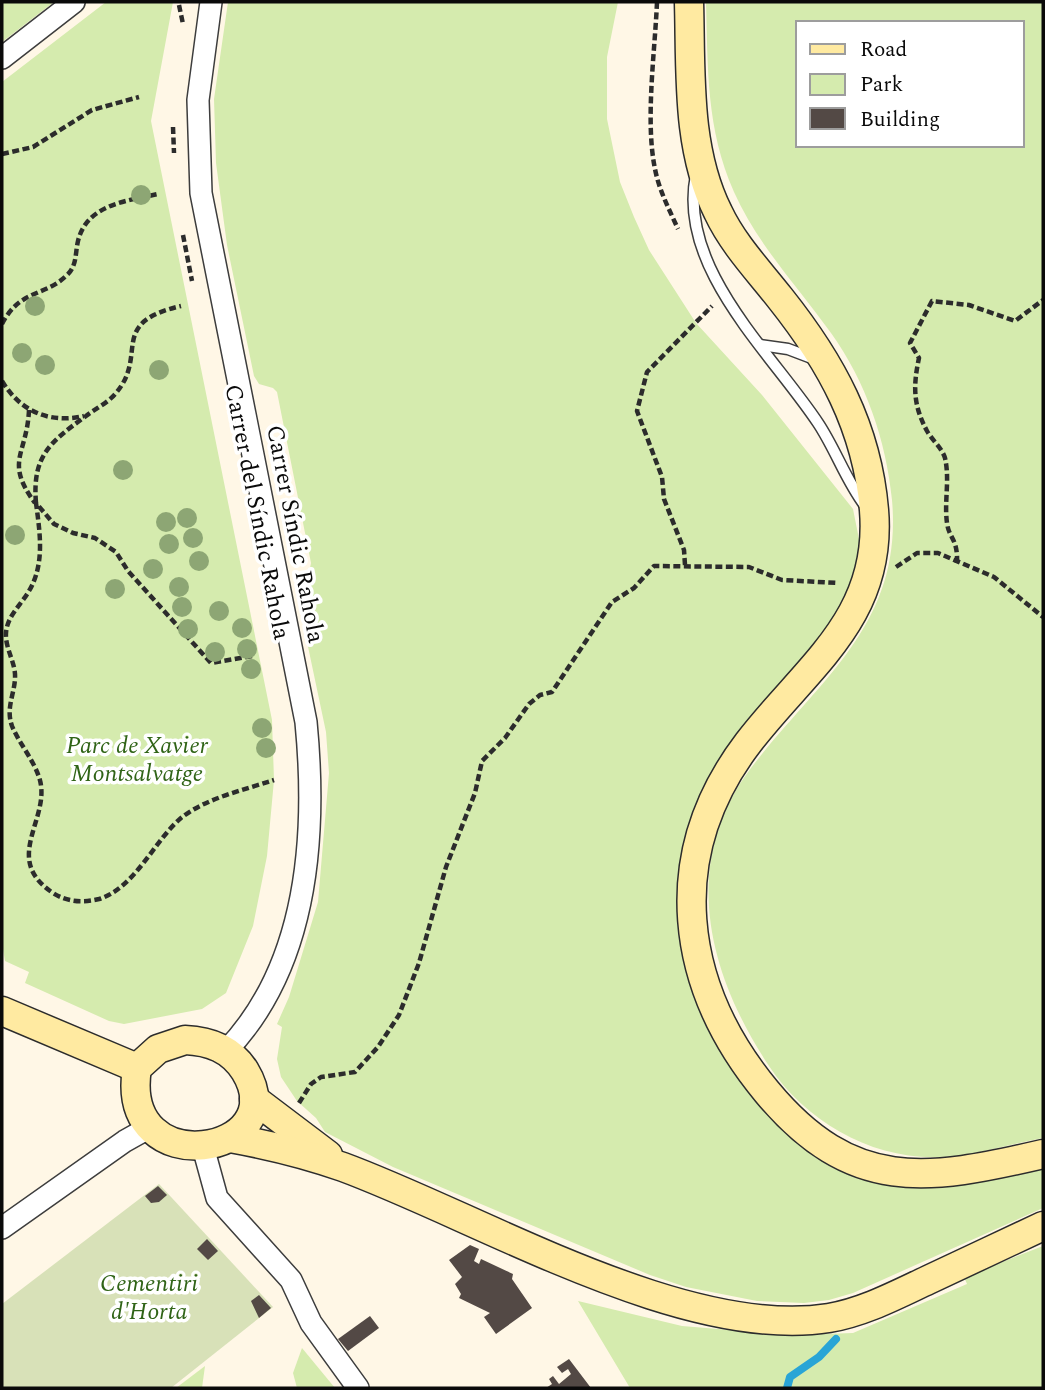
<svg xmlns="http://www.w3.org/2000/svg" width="1045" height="1390" viewBox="0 0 1045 1390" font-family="Spectral,serif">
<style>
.green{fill:#d5ebae;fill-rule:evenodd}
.cemetery{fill:#d8e1b8}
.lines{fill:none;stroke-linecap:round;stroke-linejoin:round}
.stream{stroke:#29a5d6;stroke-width:8}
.building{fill:#534945}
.lane-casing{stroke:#3d3d3d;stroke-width:13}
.street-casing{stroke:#3d3d3d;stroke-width:24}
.secondary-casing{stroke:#2c2c2c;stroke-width:31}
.path{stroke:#2c2c2c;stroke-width:4.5;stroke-dasharray:7 3.5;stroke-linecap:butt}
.lane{stroke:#fff;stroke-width:10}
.street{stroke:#fff;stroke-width:21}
.secondary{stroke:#ffeaa1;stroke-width:28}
.tree{fill:#8da674}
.labels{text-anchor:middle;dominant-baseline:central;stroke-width:7;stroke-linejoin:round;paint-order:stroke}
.street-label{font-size:24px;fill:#0a0a0a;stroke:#fff}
.park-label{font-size:24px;font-style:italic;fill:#306417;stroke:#fff}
</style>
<rect width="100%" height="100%" fill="#fff7e6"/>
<g class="green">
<path d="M2,2H54L2,42Z"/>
<path d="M106,2H173L151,121L272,720L274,780L267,856L253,926L226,993L202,1009L124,1024L109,1021L25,983L29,972L5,961L2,943V82Z"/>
<path d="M228,2H618L607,57V119L620,182L634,217L649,250L696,323L762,395L853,509L860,544L849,596L820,638L745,727L679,918L690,981L701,1009L833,1163L1043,1167V1208L853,1293L829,1300L804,1303L757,1301L686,1287L650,1275L393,1167L325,1132L316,1118L297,1101L281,1077L277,1059L282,1027L277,1024L289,997L318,902L329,773L326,732L295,585L309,573L311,563L277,392L273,388L259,384L254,376L227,245L216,163L214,99Z"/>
<path d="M706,2H1043V1138C1009,1144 975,1156 940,1157C873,1160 806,1122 769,1066C709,976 678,863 751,768C819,679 903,625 892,500C886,440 866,382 831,333C798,287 757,244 734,192C706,128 708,70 706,2ZM798,23H1022V145H798Z"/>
<path d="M1043,1246V1388H630L578,1301L682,1326L791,1335L853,1333L967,1284L964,1277Z"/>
<path d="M302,1348L335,1388H297L293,1373Z"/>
<path d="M205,1366L202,1388H176Z"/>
</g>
<path class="cemetery" d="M159,1184L273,1307L171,1388H2V1304Z"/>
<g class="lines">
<path class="stream" d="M787,1388L790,1377L819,1357L836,1339"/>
</g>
<g class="building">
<path d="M158,1186L167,1195L159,1202L151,1203L145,1196Z"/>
<path d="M207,1239L218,1251L208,1260L197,1249Z"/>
<path d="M470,1245L479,1249L474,1261L479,1264L481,1259L513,1274L512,1279L532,1308L496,1334L484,1317L490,1313L459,1298L461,1294L455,1284L462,1277L449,1260Z"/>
<path d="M259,1295L271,1308L259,1318L251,1301Z"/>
<path d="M370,1316L379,1328L348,1351L338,1339Z"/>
<path d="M569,1359L591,1388H546L552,1384L549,1379L553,1376L559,1384L571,1374L568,1369L562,1373L557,1367Z"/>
</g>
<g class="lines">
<g class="lane-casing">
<g id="lane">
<path d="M696,175C677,268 771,352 818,423C836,450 846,481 866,507"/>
<path d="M760,345L788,349L817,360"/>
</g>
</g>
<g class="street-casing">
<g id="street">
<path d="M211,2L198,100L201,193L306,722C317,835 309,965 226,1051"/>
<path d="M2,58L74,2"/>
<path d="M203,1147L217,1198L291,1280L311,1323L358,1388"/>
<path d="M2,1228L125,1141L150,1127"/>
</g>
</g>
<g class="secondary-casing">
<g id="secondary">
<path d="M689,2C691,71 686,148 718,212C733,244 758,270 780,298C831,362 867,427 874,510C883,618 806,667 748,743C662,856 679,986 767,1092C852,1194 927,1181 1043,1154"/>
<path d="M2,1011L137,1068"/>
<path d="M185,1040C210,1041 231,1049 245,1071C296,1155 118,1186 137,1068L158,1049Z"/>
<path d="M254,1099L328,1155"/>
<path d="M230,1138C269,1145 306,1154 343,1167C479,1217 684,1341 829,1318C864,1312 896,1295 928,1280C966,1262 1005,1244 1043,1226"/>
</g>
</g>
<g class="path">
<path d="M657,2C655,51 645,121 655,169C659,190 669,209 678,229"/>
<path d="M179,5L183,24"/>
<path d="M173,127L174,153"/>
<path d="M2,154L33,147L92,110L139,97"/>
<path d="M183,235L192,281"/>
<path d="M2,324C20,289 44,297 66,276C77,267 75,254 78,241C87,204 127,201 158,194"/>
<path d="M2,381C20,411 49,424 84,416"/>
<path d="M29,410C27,455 4,461 35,503"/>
<path d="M36,503C32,456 50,442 86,416C96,408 108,403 116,393C149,354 107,323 181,306"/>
<path d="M957,563C958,538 949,539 947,523C944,501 950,480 945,458C942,448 932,440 927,431C913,405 913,386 919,358L910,343L932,301L969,305L1015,321L1043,300"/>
<path d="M685,565L684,550L664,499L662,477L637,411L647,372L712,306"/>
<path d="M896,567L917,553H938L994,577L1043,617"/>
<path d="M252,656L211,663L128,571L116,552L95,538L73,533L54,524L36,503C40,533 45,564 29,591C21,605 7,616 6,633C5,647 14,660 15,674C16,692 5,707 12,726C19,743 33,759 39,777C53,818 0,858 53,893C67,902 83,903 99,899C135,888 154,841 181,818C206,798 244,790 274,780"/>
<path d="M299,1103L311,1084L321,1077L355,1072L378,1047L399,1015L419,963L446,867L475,793L482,761L505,738L529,704L540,695L552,692L612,602L634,588L654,566L749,567L782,580L838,583"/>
</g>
<use href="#lane" class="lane"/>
<use href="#street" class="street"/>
<use href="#secondary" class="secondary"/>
</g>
<g class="tree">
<circle cx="141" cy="195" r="10"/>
<circle cx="35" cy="306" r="10"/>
<circle cx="22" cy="353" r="10"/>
<circle cx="45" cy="365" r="10"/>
<circle cx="159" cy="370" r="10"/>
<circle cx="123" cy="470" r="10"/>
<circle cx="187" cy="518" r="10"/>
<circle cx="166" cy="522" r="10"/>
<circle cx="15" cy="535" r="10"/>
<circle cx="193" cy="538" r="10"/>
<circle cx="169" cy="544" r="10"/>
<circle cx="199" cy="561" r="10"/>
<circle cx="153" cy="569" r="10"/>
<circle cx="179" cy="587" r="10"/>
<circle cx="115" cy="589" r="10"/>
<circle cx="182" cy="607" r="10"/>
<circle cx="219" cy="611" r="10"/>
<circle cx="242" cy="628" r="10"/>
<circle cx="188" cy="629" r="10"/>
<circle cx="247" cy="649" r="10"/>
<circle cx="215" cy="652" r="10"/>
<circle cx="251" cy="669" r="10"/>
<circle cx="262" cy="728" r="10"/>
<circle cx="266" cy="748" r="10"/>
</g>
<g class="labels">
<g class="street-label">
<text transform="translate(257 512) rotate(79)">Carrer del Síndic Rahola</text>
<text transform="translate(295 534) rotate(79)">Carrer Síndic Rahola</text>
</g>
<g class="park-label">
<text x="137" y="746">Parc de Xavier<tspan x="137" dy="28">Montsalvatge</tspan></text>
<text x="149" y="1284">Cementiri<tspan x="149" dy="28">d'Horta</tspan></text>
</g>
</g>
<rect width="1045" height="1390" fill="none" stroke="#0a0a0a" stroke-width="7"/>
<rect x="796" y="21" width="228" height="126" fill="#ffffff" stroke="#9d9d9d" stroke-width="2"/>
<rect x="810" y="44" width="35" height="10" fill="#ffeaa1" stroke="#9d9d9d" stroke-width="2"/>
<text x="860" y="56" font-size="21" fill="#0a0a0a">Road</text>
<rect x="810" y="74" width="35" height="21" fill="#d5ebae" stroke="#9d9d9d" stroke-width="2"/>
<text x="860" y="91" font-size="21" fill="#0a0a0a">Park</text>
<rect x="810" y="108" width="35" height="21" fill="#534945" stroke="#9d9d9d" stroke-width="2"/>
<text x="860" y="126" font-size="21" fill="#0a0a0a">Building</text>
</svg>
